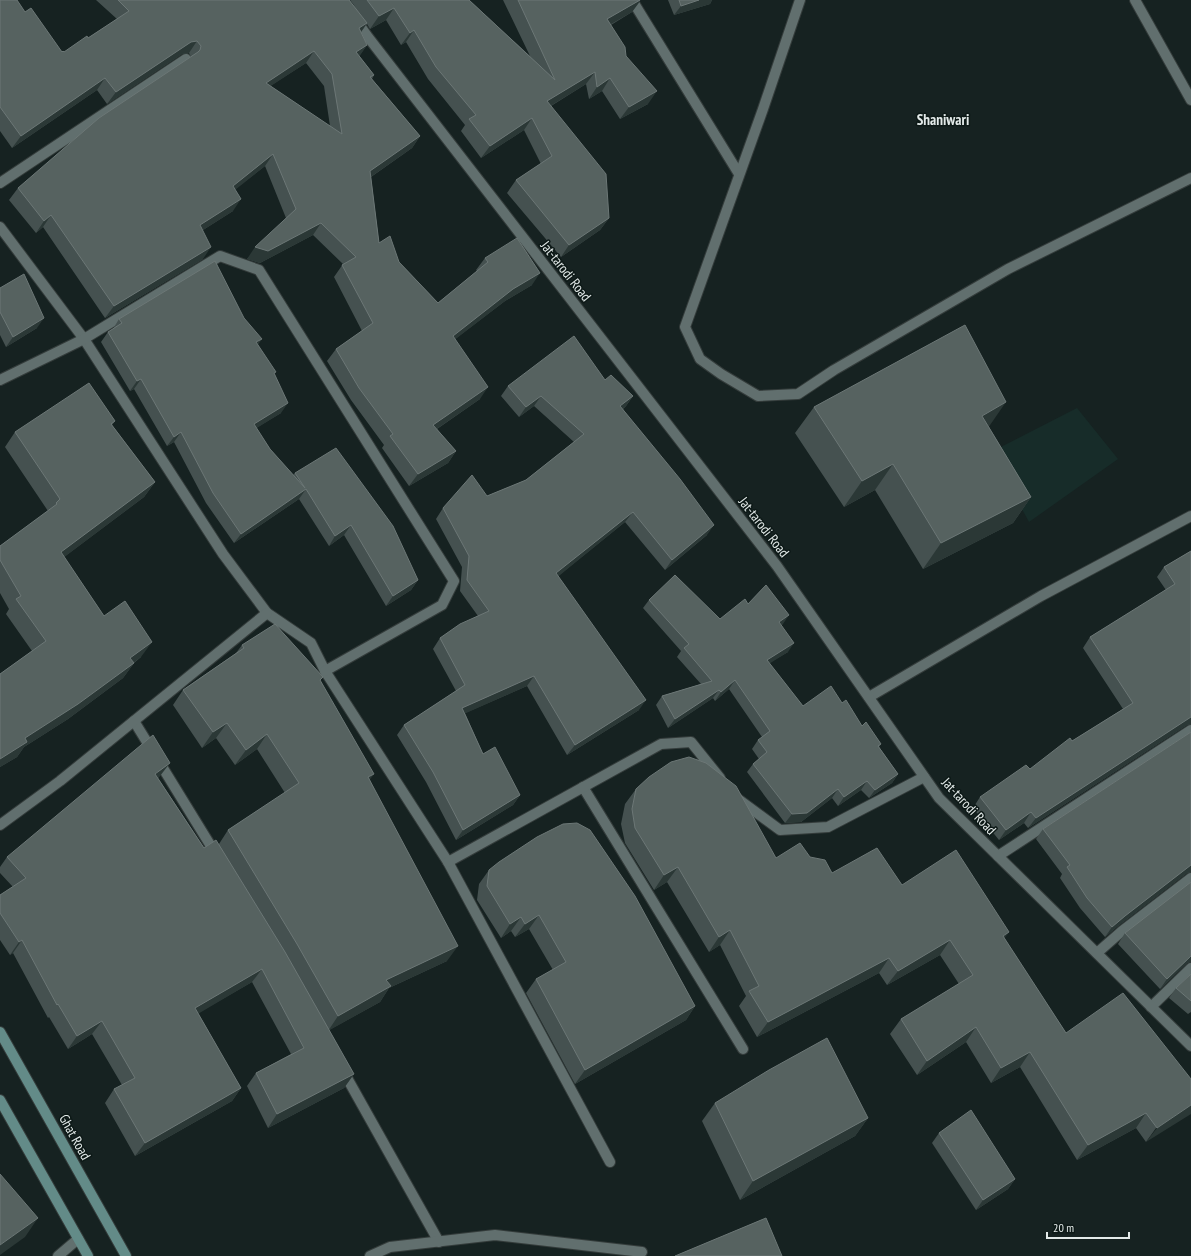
<svg xmlns="http://www.w3.org/2000/svg" width="1191" height="1256" viewBox="0 0 1191 1256" font-family="'PT Sans Narrow',sans-serif">
<style>
.built{fill:#172c29}
.lines{fill:none;stroke-linecap:round;stroke-linejoin:round}
.service-casing{stroke:#343c3b;stroke-width:12}
.minor-casing{stroke:#343c3b;stroke-width:12}
.tertiary-casing{stroke:#343c3b;stroke-width:12}
.secondary-casing{stroke:#343c3b;stroke-width:12}
.service{stroke:#616f6e;stroke-width:10}
.minor{stroke:#616f6e;stroke-width:10}
.tertiary{stroke:#616f6e;stroke-width:10}
.secondary{stroke:#638b88;stroke-width:10}
.wall{fill:#455150;fill-rule:evenodd}
.shaded-wall{fill:#2b3836}
.building{fill:#566260;stroke:#6c7776;fill-rule:evenodd}
.labels{text-anchor:middle;dominant-baseline:central;stroke-width:3;stroke-linejoin:round;paint-order:stroke}
.street-label{font-size:14px;fill:#e3eae9;stroke:#0d1917}
.neighbourhood-label{font-size:15px;font-weight:bold;fill:#e3eae9;stroke:#0d1917}
</style>
<rect width="100%" height="100%" fill="#162221"/>
<path class="built" d="M1077,408L1118,459L1029,522L991,452Z"/>
<g class="lines">
<g class="service-casing">
<g id="service">
<path d="M800,0L763,109L685,327L700,359L721,374L758,396L798,394L834,370L1008,269L1191,178"/>
<path d="M1135,0L1191,100"/>
</g>
</g>
<g class="minor-casing">
<g id="minor">
<path d="M632,0L739,174"/>
<path d="M0,183L186,59"/>
<path d="M0,227L84,339L223,554L267,613L311,643L325,671L448,862L610,1162"/>
<path d="M0,380L84,339L220,256L259,270L454,581L442,605L325,671"/>
<path d="M869,697L1041,596L1191,516"/>
<path d="M134,721L217,856"/>
<path d="M583,787L743,1049"/>
<path d="M738,799L780,830L828,827L924,777"/>
<path d="M0,825L60,781L267,613"/>
<path d="M998,856L1191,730"/>
<path d="M448,862L661,744L691,742L720,778"/>
<path d="M1097,953L1122,931L1191,878"/>
<path d="M1151,1007L1191,968"/>
<path d="M342,1069L439,1242"/>
<path d="M58,1256L78,1239"/>
<path d="M370,1256L390,1247L495,1235L642,1252"/>
</g>
</g>
<g class="tertiary-casing">
<path id="tertiary" d="M342,0L368,37L777,566L939,798L1191,1046"/>
</g>
<g class="secondary-casing">
<g id="secondary">
<path d="M0,1032L126,1256"/>
<path d="M0,1100L88,1256"/>
</g>
</g>
<use href="#service" class="service"/>
<use href="#minor" class="minor"/>
<use href="#tertiary" class="tertiary"/>
<use href="#secondary" class="secondary"/>
</g>
<g class="wall">
<path d="M0,0L25,12L62,52H64L88,38L117,19L96,0H349L356,8L350,0H469L530,56L503,0H640L632,12L611,25L648,104L620,119L602,91L589,99L586,84L551,106L609,218L600,230L561,257L507,193L516,180L541,164L524,130L481,158L461,131L465,125L428,79L406,42L401,45L386,20L370,29L367,24L361,32L367,45L359,56L374,75L372,79L420,136L412,148L371,177L379,243L399,262L438,303L477,271L476,270L485,258L532,285L505,301L455,339L480,399L437,429L456,451L448,463L409,486L382,448L384,445L351,400L327,361L336,349L362,331L334,277L343,264L313,235L260,263L247,259L286,218L265,166L235,189L233,211L203,230V259L105,318L43,227L36,233L9,200L18,188L191,57L189,53L182,54L107,104L97,90L12,148L0,131ZM306,63L324,86L330,126L270,86Z"/>
<path d="M668,0H712L710,4L674,15Z"/>
<path d="M0,288L37,328L6,347L0,335Z"/>
<path d="M244,318L258,345L274,373L281,413L256,428L270,449L293,475L295,473L418,580L411,590L386,606L344,535L329,546L299,499L234,543L206,503L174,442L167,446L134,389L130,391L101,342L108,332L113,329L119,319Z"/>
<path d="M605,380L633,396L626,406L623,409L707,535L665,570L625,522L558,576L639,710L567,755L527,686L465,713L483,754L520,795L513,805L456,840L426,782L397,735L404,725L456,691L433,649L440,638L478,616L460,591L462,567L436,519L443,508L487,496L526,480L574,442L534,406L519,417L501,396L508,386Z"/>
<path d="M814,407L989,427L1031,497L1013,523L923,569L875,490L844,507L795,433Z"/>
<path d="M115,421L112,425L155,482L144,497L64,557L104,616L141,657L134,663L123,678L68,719L24,747L17,757L0,767V674L32,651L6,614L9,609L0,593V546L48,511L5,447L15,432Z"/>
<path d="M1191,551V724L1187,725L1028,828L1024,823L999,840L973,808L980,797L1030,769L1072,741L1123,709L1083,648L1090,637L1166,590L1157,577L1164,567Z"/>
<path d="M649,600L720,619L748,604L783,624L781,625L788,652L769,663L803,706L842,703L862,726L881,744L879,747L898,774L892,783L869,798L861,790L838,806L832,798L801,822L785,823L747,772L753,764L759,759L752,749L758,740L762,737L729,689L715,701L713,698L668,728L656,705L662,696L701,684L677,657L681,651L643,608Z"/>
<path d="M242,645L320,681L370,780L447,961L389,988L380,1002L329,1030L354,1074L344,1088L268,1128L247,1086L256,1073L291,1054L252,982L198,1013L241,1088L232,1101L135,1156L105,1103L114,1089L122,1085L92,1034L68,1049L49,1017L48,1018L13,953L10,955L0,940V895L13,887L0,873V867L7,857L160,776L158,778L204,848L219,844L228,830L285,793L257,749L235,765L216,738L202,748L173,705L183,690L236,653Z"/>
<path d="M1191,732V872L1187,873L1118,926L1105,937L1080,908L1060,878L1062,874L1036,839L1043,829Z"/>
<path d="M636,789L776,858L810,857L832,873L902,885L1004,938L1066,1033L1191,1079L1146,1142L1136,1128L1077,1160L1020,1067L991,1083L966,1042L917,1075L890,1034L901,1019L959,984L940,955L887,985L879,973L757,1037L739,1006L746,996L720,945L709,952L667,882L654,890L625,843L621,824L625,804Z"/>
<path d="M489,870L695,1006L686,1020L575,1084L526,993L536,979L553,970L529,929L515,937L511,931L501,938L477,900L479,884Z"/>
<path d="M1125,933L1190,962L1187,963L1160,989L1118,944Z"/>
<path d="M1191,974V1012L1188,1014L1169,998L1176,988Z"/>
<path d="M715,1103L868,1118L855,1136L740,1200L702,1121Z"/>
<path d="M939,1133L1015,1179L1008,1189L976,1210L932,1143Z"/>
</g>
<g class="shaded-wall">
<path d="M641,0L632,12L599,31L607,19Z"/>
<path d="M699,0H712L710,4L674,15L681,6Z"/>
<path d="M394,8L386,20L370,29L379,16Z"/>
<path d="M367,23L359,35V28Z"/>
<path d="M414,30L406,42L401,45L410,33Z"/>
<path d="M197,41L189,53L182,54L107,104L116,92L191,42Z"/>
<path d="M367,45L359,57L356,52Z"/>
<path d="M314,51L306,63L257,95L266,83Z"/>
<path d="M595,72L586,84L539,113L547,101Z"/>
<path d="M105,78L97,90L12,148L21,136Z"/>
<path d="M610,78L602,91L589,99L597,87Z"/>
<path d="M657,91L648,104L620,119L629,107Z"/>
<path d="M532,118L524,130L481,158L490,146Z"/>
<path d="M420,136L412,148L362,183L370,171Z"/>
<path d="M273,154L265,166L225,198L233,186Z"/>
<path d="M241,199L233,211L192,237L200,225Z"/>
<path d="M51,215L43,227L36,233L44,221Z"/>
<path d="M609,218L600,230L561,257L569,245Z"/>
<path d="M321,223L313,235L260,263L247,259L255,247Z"/>
<path d="M211,247L203,259L105,318L114,306Z"/>
<path d="M540,273L532,285L505,301L444,348L453,336L513,289Z"/>
<path d="M44,318L37,328L6,347L13,337Z"/>
<path d="M262,339L255,349L256,342Z"/>
<path d="M141,379L134,389L130,391L137,381Z"/>
<path d="M488,387L480,399L425,437L433,425Z"/>
<path d="M541,396L534,406L519,417L526,407Z"/>
<path d="M633,396L626,406L613,416L620,406Z"/>
<path d="M1006,402L988,428L982,416Z"/>
<path d="M288,403L281,413L247,434L254,424Z"/>
<path d="M181,432L174,442L167,446L174,437Z"/>
<path d="M456,451L448,463L409,486L418,474Z"/>
<path d="M893,464L875,490L844,507L862,481Z"/>
<path d="M155,482L144,497L51,567L61,552Z"/>
<path d="M306,489L299,499L234,543L241,534Z"/>
<path d="M1031,497L1013,523L923,569L941,543Z"/>
<path d="M633,512L625,522L549,584L556,573Z"/>
<path d="M351,525L344,535L329,546L335,536Z"/>
<path d="M714,525L707,535L665,570L672,560Z"/>
<path d="M418,580L411,590L386,606L393,596Z"/>
<path d="M789,615L783,624L773,631L779,622Z"/>
<path d="M152,642L141,657L120,673L130,658Z"/>
<path d="M794,643L788,652L761,669L767,660Z"/>
<path d="M134,663L123,678L68,719L24,747L17,757L0,767V759L25,738Z"/>
<path d="M534,676L527,686L455,718L462,708Z"/>
<path d="M735,680L729,689L715,701L721,692Z"/>
<path d="M719,690L713,698L668,728L675,719Z"/>
<path d="M646,700L639,710L567,755L575,745Z"/>
<path d="M1191,717V724L1187,725L1028,828L1036,818Z"/>
<path d="M227,723L216,738L202,748L213,732Z"/>
<path d="M267,734L257,749L235,765L246,750Z"/>
<path d="M170,763L160,776L146,788L155,774Z"/>
<path d="M374,774L363,789L368,777Z"/>
<path d="M898,774L892,783L869,798L875,790Z"/>
<path d="M867,781L861,790L838,806L844,797Z"/>
<path d="M838,789L832,798L801,822L785,823L792,814Z"/>
<path d="M520,795L513,805L456,840L463,830Z"/>
<path d="M1031,812L1024,823L999,840L1006,830Z"/>
<path d="M1191,865V872L1187,873L1118,926L1105,937L1112,927L1125,916Z"/>
<path d="M678,867L667,882L654,890L664,875Z"/>
<path d="M539,915L529,929L515,937L525,924Z"/>
<path d="M521,917L511,931L501,938L510,924Z"/>
<path d="M730,930L720,945L709,952L719,937Z"/>
<path d="M1009,932L998,947L1003,936Z"/>
<path d="M22,940L13,953L10,955L19,942Z"/>
<path d="M950,940L940,955L887,985L898,971Z"/>
<path d="M458,946L447,961L389,988L380,1002L328,1031L338,1016L386,980Z"/>
<path d="M1191,956V962H1190L1187,963L1160,989L1167,979Z"/>
<path d="M889,958L879,973L757,1037L768,1022Z"/>
<path d="M262,969L252,982L186,1021L195,1008Z"/>
<path d="M695,1006L686,1020L575,1084L585,1070Z"/>
<path d="M102,1021L92,1034L68,1049L77,1036Z"/>
<path d="M976,1027L966,1042L917,1075L927,1061Z"/>
<path d="M1030,1052L1020,1067L991,1083L1001,1068Z"/>
<path d="M354,1074L344,1088L268,1128L277,1114Z"/>
<path d="M241,1088L232,1101L135,1156L145,1143Z"/>
<path d="M1191,1105V1114L1146,1142L1157,1128Z"/>
<path d="M1146,1113L1136,1128L1077,1160L1088,1145Z"/>
<path d="M868,1118L855,1136L740,1200L753,1181Z"/>
<path d="M1015,1179L1008,1189L976,1210L983,1200Z"/>
<path d="M38,1218L25,1237L0,1255V1245Z"/>
</g>
<g class="building">
<path d="M0,0H17L25,12L31,8L62,52L63,51L64,52L87,36L88,38L129,11L118,0H349L367,23L359,28L367,45L356,52L374,75L370,77L420,136L370,171L379,243L390,236L399,262L438,303L488,262L485,258L517,238L540,273L513,289L453,336L488,387L433,425L456,451L418,474L390,436L393,434L359,388L336,349L373,323L342,265L356,257L321,223L268,251L255,247L296,209L273,154L233,186L241,199L200,225L211,247L114,306L51,215L44,221L18,188L99,118L198,52L200,50L201,46L197,41L191,42L116,92L105,78L21,136L0,107ZM314,51L332,74L342,134L266,83Z"/>
<path d="M367,0H469L555,80L518,0H640L607,19L625,47L626,56L657,91L629,107L610,78L597,87L595,72L547,101L606,174L609,218L569,245L516,180L552,156L532,118L490,146L469,119L476,115L436,67L414,30L410,33L394,8L379,16Z"/>
<path d="M679,0H699L681,6Z"/>
<path d="M215,261L244,318L262,339L256,342L276,372L274,373L288,403L254,424L270,449L305,488L295,473L336,448L393,526L418,580L393,596L351,525L335,536L306,489L241,534L213,493L181,432L174,437L141,379L137,381L108,332L122,323L119,319Z"/>
<path d="M24,274L44,318L13,337L0,312V288Z"/>
<path d="M965,325L1006,402L982,416L1031,497L941,543L893,464L862,481L814,407Z"/>
<path d="M574,336L605,380L611,375L633,396L620,406L680,479L714,525L672,560L633,512L556,573L646,700L575,745L534,676L462,708L483,754L495,747L520,795L463,830L433,772L404,725L465,685L440,638L460,624L489,611L467,580L469,556L443,508L472,475L487,496L526,480L584,434L541,396L526,407L508,386Z"/>
<path d="M89,383L115,421L111,424L155,482L61,552L104,616L125,601L152,642L130,658L134,663L78,704L25,738L27,742L0,759V674L46,641L16,599L21,596L0,560V546L57,504L56,503L60,499L15,432Z"/>
<path d="M1191,551V717L1036,818L1031,812L1006,830L980,797L1026,765L1030,769L1070,738L1072,741L1133,703L1090,637L1175,584L1164,567Z"/>
<path d="M675,575L720,619L745,599L748,604L766,585L789,615L779,622L794,643L767,660L803,706L831,686L842,703L846,700L862,726L866,722L881,744L878,746L898,774L875,790L867,781L844,797L838,789L807,813L792,814L753,764L767,752L758,740L770,731L735,680L721,692L719,690L675,719L662,696L712,681L684,648L689,644L649,600Z"/>
<path d="M275,624L323,677L320,680L374,774L368,777L458,946L386,980L391,986L338,1016L297,944L228,830L299,783L267,734L246,750L227,723L213,732L183,690L244,648L242,645Z"/>
<path d="M1191,732V865L1125,916L1112,927L1087,898L1067,867L1070,865L1043,829Z"/>
<path d="M153,735L170,763L155,774L204,848L216,840L285,952L354,1074L277,1114L256,1073L304,1048L262,969L195,1008L241,1088L145,1143L114,1089L135,1078L102,1021L77,1036L58,1004L57,1005L22,940L19,942L0,913V895L26,878L7,857Z"/>
<path d="M689,757L706,763L736,786L776,858L800,843L810,857L825,860L832,873L877,848L902,885L956,850L1009,932L1003,936L1066,1033L1123,993L1191,1079V1105L1157,1128L1146,1113L1088,1145L1030,1052L1001,1068L976,1027L927,1061L901,1019L973,975L950,940L898,971L889,958L768,1022L749,991L759,986L730,930L719,937L678,867L664,875L635,828L632,809L636,789L649,777L671,762Z"/>
<path d="M577,823L590,830L635,896L695,1006L585,1070L536,979L566,962L539,915L525,924L521,917L510,924L487,886L489,870L499,862L537,837L563,824Z"/>
<path d="M1191,882V956L1167,979L1125,933Z"/>
<path d="M1191,974V1001L1176,988Z"/>
<path d="M827,1038L868,1118L753,1181L715,1103L769,1070Z"/>
<path d="M971,1110L1015,1179L983,1200L939,1133Z"/>
<path d="M0,1174L38,1218L0,1245Z"/>
<path d="M766,1218L782,1256H675Z"/>
</g>
<g class="labels">
<g class="street-label">
<text transform="translate(566 271) rotate(52)">Jat-tarodi Road</text>
<text transform="translate(764 527) rotate(52)">Jat-tarodi Road</text>
<text transform="translate(969 806) rotate(47)">Jat-tarodi Road</text>
<text transform="translate(75 1137) rotate(61)">Ghat Road</text>
</g>
<g class="neighbourhood-label">
<text x="943" y="119">Shaniwari</text>
</g>
</g>
<path d="M1047 1232v6h82v-6" fill="none" stroke="#e3eae9" stroke-width="2"/>
<text x="1053" y="1232" font-size="12" fill="#e3eae9" stroke="#0d1917" stroke-width="3" paint-order="stroke">20 m</text>
</svg>
